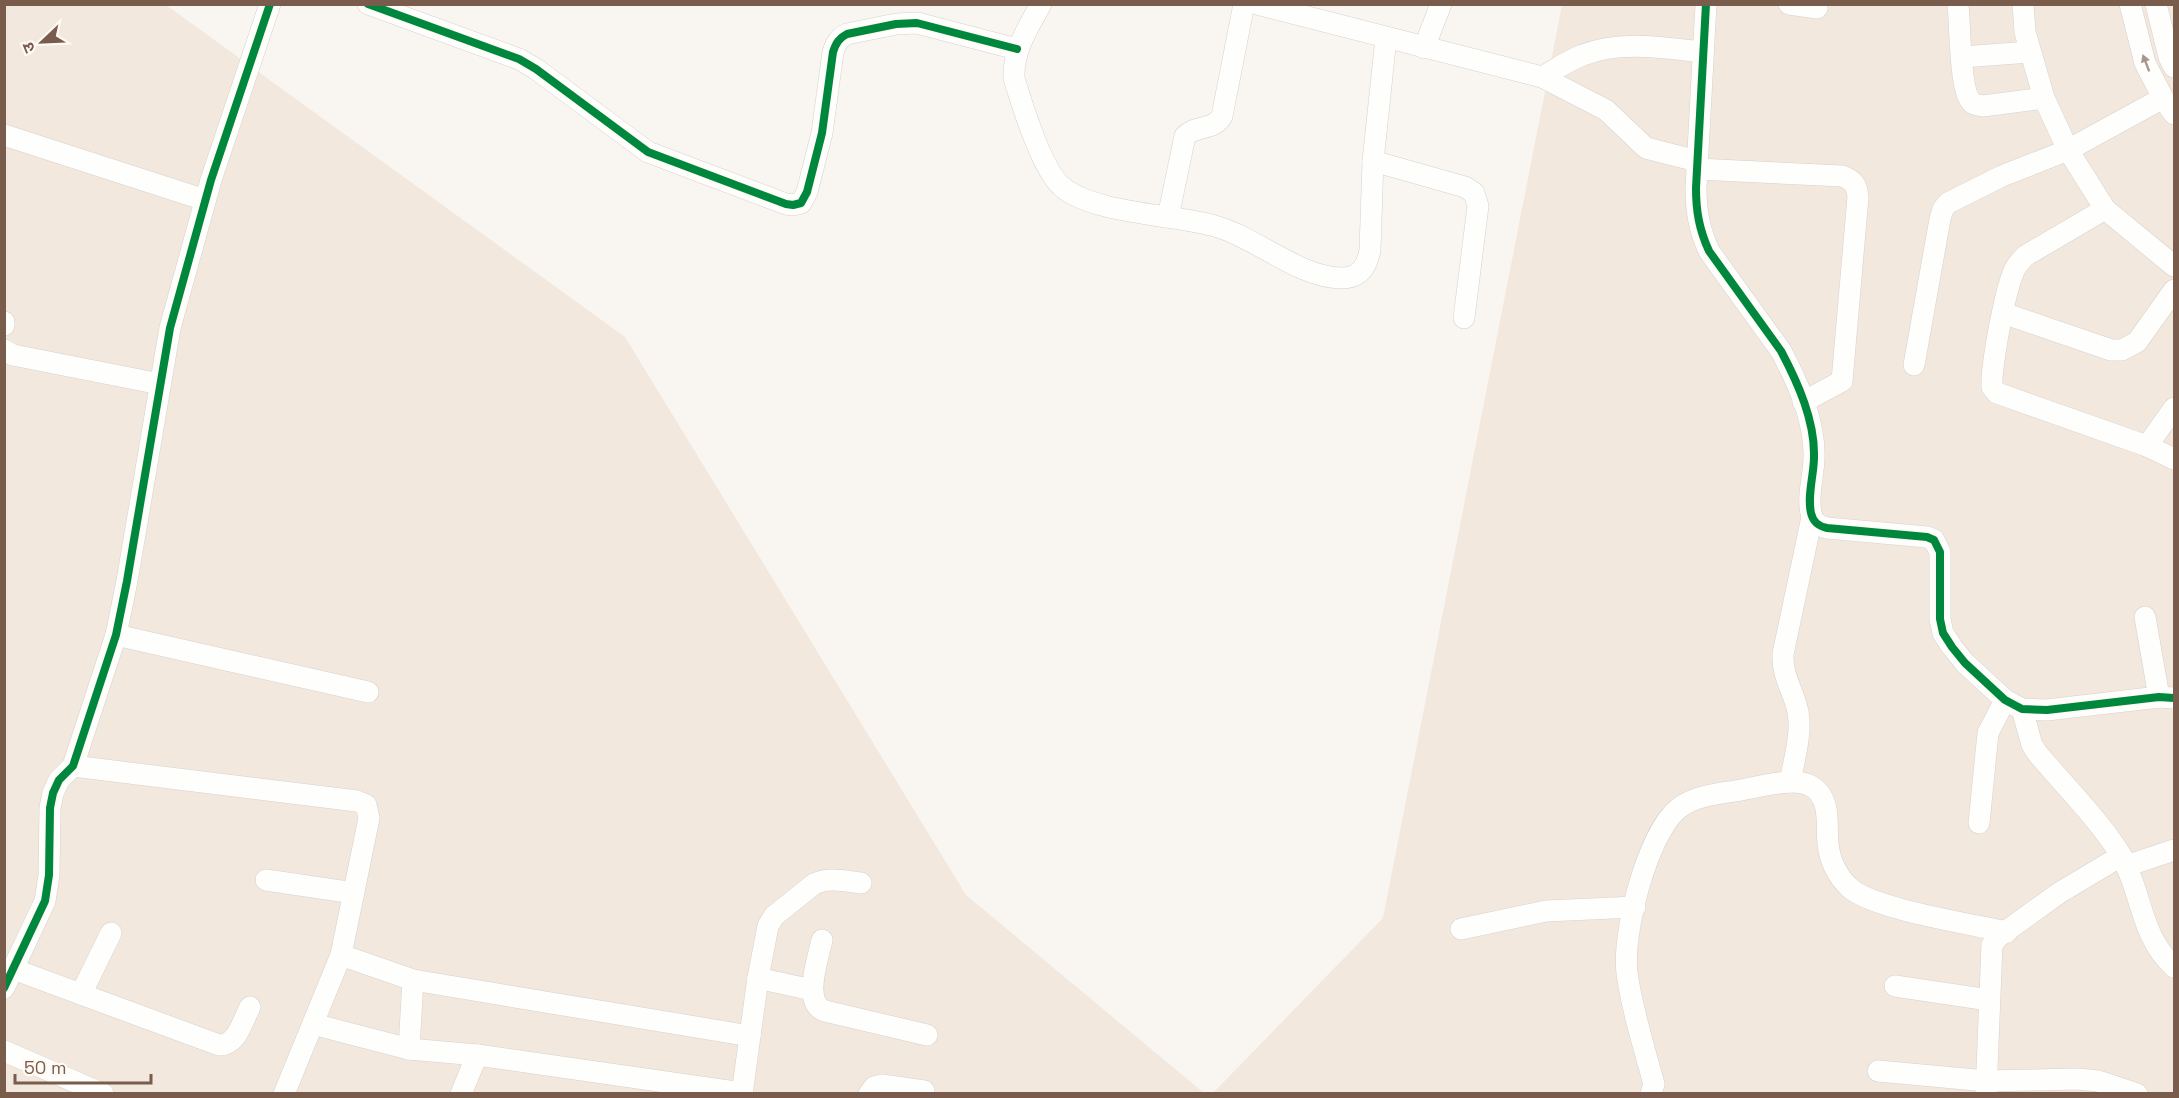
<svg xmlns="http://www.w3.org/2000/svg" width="2179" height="1098" viewBox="0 0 2179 1098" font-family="'Space Grotesk','Noto Sans Devanagari',sans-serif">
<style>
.residential{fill:#f2e8de}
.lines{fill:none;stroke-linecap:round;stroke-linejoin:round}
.minor-casing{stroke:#d7d1cb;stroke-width:22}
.minor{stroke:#fefefd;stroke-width:21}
.cycleway-casing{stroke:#fffaf3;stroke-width:11}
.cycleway{stroke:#00873e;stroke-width:8}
.oneway{fill:#a8958b}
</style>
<rect width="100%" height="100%" fill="#f9f5f0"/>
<g class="residential">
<path d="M5,4L166,5L625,337L966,895L1204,1093L5,1094Z"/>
<path d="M1562,5H2174V1093L1212,1094L1383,918Z"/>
</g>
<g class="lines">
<g class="minor-casing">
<g id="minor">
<path d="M368,4L519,59L536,69L648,152L786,204L793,205L801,203L807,192L822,133L833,52C836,43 839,38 847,34L896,24L917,23L1017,49"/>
<path d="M1041,4C1028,28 1013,50 1014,78C1022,105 1041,167 1061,186C1093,214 1173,214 1215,226C1255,237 1300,278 1341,278C1360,278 1367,267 1370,250L1373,161L1386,38"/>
<path d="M1257,4L1542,77L1606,110L1646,148L1697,161"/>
<path d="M1706,4L1696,188C1696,211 1699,229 1709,251L1781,351C1798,383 1815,421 1814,457C1814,475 1807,495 1811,513C1813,522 1818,526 1827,528L1927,537L1934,540L1940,552V619L1943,633L1952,647L1965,663L2005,700L2022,709L2047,710L2159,697L2174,698"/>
<path d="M1789,4L1817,8"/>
<path d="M1958,4C1960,24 1960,88 1970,100C1973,105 1977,105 1983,106L2044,98"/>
<path d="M2023,4L2025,32L2044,98L2068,150L2105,209L2174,266"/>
<path d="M2130,4L2145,63L2163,98L2174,114"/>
<path d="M2156,4L2169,57L2174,67"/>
<path d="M1424,48L1441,4"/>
<path d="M1962,57L2030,52"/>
<path d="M1542,77C1556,69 1569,60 1583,55C1622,40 1663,48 1703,52"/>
<path d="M4,135L205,200"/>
<path d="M1373,161L1465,187L1474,193L1478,206L1464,318"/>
<path d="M1697,169L1842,176C1854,180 1857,186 1858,197L1842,381L1803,402"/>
<path d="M2105,209L2025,256C2021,261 2016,265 2014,271C2005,291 1991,365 1992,387L1997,393L2147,446L2174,459"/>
<path d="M1168,217L1185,136C1195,125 1214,131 1222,116L1244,4"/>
<path d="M2003,313L2111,350H2122L2137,342L2174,290"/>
<path d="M4,322V325"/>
<path d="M4,350L13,355L160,384"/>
<path d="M1914,365L1940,219L1943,209L1948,203L2002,176L2068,150L2163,98"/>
<path d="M2147,446L2174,408"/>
<path d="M2145,617L2159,697"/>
<path d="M116,635L368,692"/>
<path d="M2022,709L2032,745L2038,754C2064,785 2102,823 2122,857C2143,896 2140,935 2174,967"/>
<path d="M73,766L357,801L366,805L369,818L341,955L284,1094"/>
<path d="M1790,782C1794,760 1802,734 1798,712C1794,691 1782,678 1783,654L1812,517"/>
<path d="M1979,823L1988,733L2005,700"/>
<path d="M2126,866L2174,850"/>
<path d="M266,880L354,893"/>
<path d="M1461,929L1546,911L1635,907"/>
<path d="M822,940C818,959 802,1003 825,1011L927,1035"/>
<path d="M341,955L413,980L750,1036"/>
<path d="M13,969L219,1045C237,1046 243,1020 250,1007"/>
<path d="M758,978L812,990"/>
<path d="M1895,986L1989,1000"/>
<path d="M4,988L45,901L49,875L50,808L53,793L59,780L73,766L116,635L127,581L170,328L211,180L270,4"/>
<path d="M81,994L111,933"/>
<path d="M313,1024L409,1049L477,1055L742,1093"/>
<path d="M409,1049L413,980"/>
<path d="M4,1051L103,1094"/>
<path d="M1878,1071L1987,1081L2078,1079L2098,1081L2137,1094"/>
<path d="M461,1094L477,1055"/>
<path d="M742,1094L758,978L768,926L774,916L814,884C829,877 844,881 861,883"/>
<path d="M869,1094L874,1087L882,1085L924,1091"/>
<path d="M1651,1094L1654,1084C1644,1047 1632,1010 1627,973C1622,934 1647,833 1679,808C1695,796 1716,794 1735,791C1755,788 1793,776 1811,786C1832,798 1826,825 1828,844C1830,861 1838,877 1850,888C1873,909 1972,924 2007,932"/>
<path d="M1986,1094L1992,945L1998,937L2059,893L2121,856"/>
</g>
</g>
<use href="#minor" class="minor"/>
<g class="cycleway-casing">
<g id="cycleway">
<path d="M368,4L519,59L536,69L648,152L786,204L793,205L801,203L807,192L822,133L833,52C836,43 839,38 847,34L896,24L917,23L1017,49"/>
<path d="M1706,4L1696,188C1696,211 1699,229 1709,251L1781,351C1798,383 1815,421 1814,457C1814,475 1807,495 1811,513C1813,522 1818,526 1827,528L1927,537L1934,540L1940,552V619L1943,633L1952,647L1965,663L2005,700L2022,709L2047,710L2159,697L2174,698"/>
<path d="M4,988L45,901L49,875L50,808L53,793L59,780L73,766L116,635L127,581L170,328L211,180L270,4"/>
</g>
</g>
<use href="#cycleway" class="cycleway"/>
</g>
<defs><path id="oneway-solid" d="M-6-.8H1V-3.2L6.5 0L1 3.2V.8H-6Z" transform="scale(1.5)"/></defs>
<use class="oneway" href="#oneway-solid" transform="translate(2146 63) rotate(-111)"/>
<rect width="2179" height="1098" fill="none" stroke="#7a5c4d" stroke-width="12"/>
<g transform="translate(42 42) rotate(247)" stroke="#fffaf3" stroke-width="4.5" paint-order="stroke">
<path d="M0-4.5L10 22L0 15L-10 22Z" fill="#7a5c4d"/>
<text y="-9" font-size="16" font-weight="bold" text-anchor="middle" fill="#7a5c4d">उ</text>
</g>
<path d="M15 1074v9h136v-9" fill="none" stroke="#7a5c4d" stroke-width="3"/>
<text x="24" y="1074" font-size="18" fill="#7a5c4d" stroke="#fffaf3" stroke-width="4.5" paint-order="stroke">50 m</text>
</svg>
